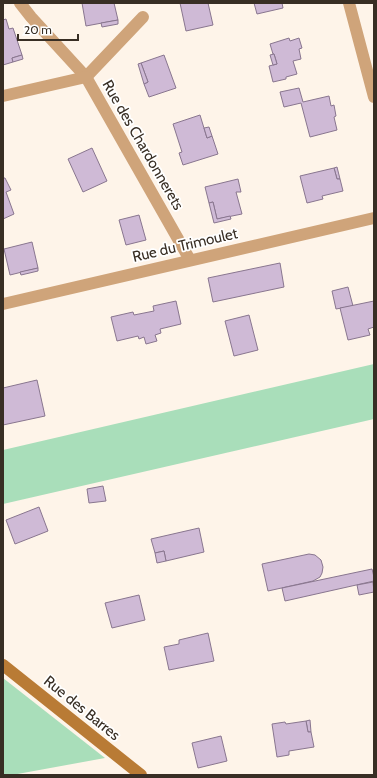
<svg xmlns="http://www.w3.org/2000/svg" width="377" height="778" viewBox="0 0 377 778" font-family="Cabin,sans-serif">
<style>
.green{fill:#a9deba}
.building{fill:#cfbad6;stroke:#89768f}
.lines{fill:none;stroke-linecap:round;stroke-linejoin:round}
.street{stroke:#cfa47a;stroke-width:12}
.secondary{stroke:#b97b35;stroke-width:12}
.labels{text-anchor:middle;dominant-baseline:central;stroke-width:3.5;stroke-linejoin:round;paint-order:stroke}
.street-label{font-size:15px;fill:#382e24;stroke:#fff}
</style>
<rect width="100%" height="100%" fill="#fef4e9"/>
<g class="green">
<path d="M374,364V419L3,504V450Z"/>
<path d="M3,678L105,758L12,775H3Z"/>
</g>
<g class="building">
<path d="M82,3H114L118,20L86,26Z"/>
<path d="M180,3H208L213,25L186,31Z"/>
<path d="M254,3H282L283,8L257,14Z"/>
<path d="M6,19L9,29L13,28L22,55L12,58L13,62L3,65V20Z"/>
<path d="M118,20V24L102,27L101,23Z"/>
<path d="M289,38L290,41L299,38L302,48L299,49L301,59L293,61L297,74L286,77V79L273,82L269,66L277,64L274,54H273L270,44Z"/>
<path d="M274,54L277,64L273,65L270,55Z"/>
<path d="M22,55L23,59L13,62L12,58Z"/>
<path d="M164,55L176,88L149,97L144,84L148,82L141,63Z"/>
<path d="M141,63L148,82L144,84L138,64Z"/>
<path d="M299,88L303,102L329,96L331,106L334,105L336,116L334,117L337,130L310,137L301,103L284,107L280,92Z"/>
<path d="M200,115L207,138L212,136L218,154L183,165L179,153L182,152L173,124Z"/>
<path d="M209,127L212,136L207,138L204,128Z"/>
<path d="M92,148L107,181L83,192L68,159Z"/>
<path d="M337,167L340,179H337L334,168Z"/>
<path d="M334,168L337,179H340L343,191L322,196L323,199L307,203L300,176Z"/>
<path d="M3,178H5L11,190L6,192L14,214L3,219Z"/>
<path d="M238,179L241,192H236L242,214L217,219L213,202L209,203L205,187Z"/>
<path d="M213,202L217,219L230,216L231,219L214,223L209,203Z"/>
<path d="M139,215L146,240L126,245L119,220Z"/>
<path d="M32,242L38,268L10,275L4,249Z"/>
<path d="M280,263L284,287L213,302L208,278Z"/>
<path d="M38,268V271L21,275L20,272Z"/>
<path d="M348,287L353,306L336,309L332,291Z"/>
<path d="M176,301L181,324L160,329L161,333L155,335L157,341L146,344L144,337L139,339L138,336L117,341L111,317L133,312L134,315L154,311L153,306Z"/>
<path d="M374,301V327L368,329L370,335L348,340L340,308Z"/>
<path d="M249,315L258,350L234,356L225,321Z"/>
<path d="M37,380L45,416L3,425V388Z"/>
<path d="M103,486L106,501L89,503L87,489Z"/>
<path d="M39,507L48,531L15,544L6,520Z"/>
<path d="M199,528L204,552L166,561L164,551L155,553L151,539Z"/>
<path d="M164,551L166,561L157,563L155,553Z"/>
<path d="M309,554L315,555L321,560L323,567L322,573L320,577L313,581L268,591L262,564Z"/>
<path d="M372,569L374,577V581L285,601L282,588Z"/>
<path d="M373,582L374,592L359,595L357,585Z"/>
<path d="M139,595L145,620L112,628L105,603Z"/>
<path d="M208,633L214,661L169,670L164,647L179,644V640Z"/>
<path d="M310,720L311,732H308L306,721Z"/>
<path d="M306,721L308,732H311L314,747L289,751V755L277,757L272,724L285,722L286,724Z"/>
<path d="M221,736L227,761L198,768L192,743Z"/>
</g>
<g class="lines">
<g class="street">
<path d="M20,3L31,17L86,77L190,260"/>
<path d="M349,3L374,97"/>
<path d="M86,77L143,17"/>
<path d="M3,96L86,77"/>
<path d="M3,304L374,218"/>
</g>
<path class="secondary" d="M3,665L141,775"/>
</g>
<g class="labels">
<g class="street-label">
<text transform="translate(143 145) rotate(60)">Rue des Chardonnerets</text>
<text transform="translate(185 245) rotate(-13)">Rue du Trimoulet</text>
<text transform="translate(82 708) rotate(39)">Rue des Barres</text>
</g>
</g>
<rect width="377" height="778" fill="none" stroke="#382e24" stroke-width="8"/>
<path d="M18 34v6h60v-6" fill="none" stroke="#382e24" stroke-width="2"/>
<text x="24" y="34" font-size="12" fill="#382e24" stroke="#ffffff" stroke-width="3" paint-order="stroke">20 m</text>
</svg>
